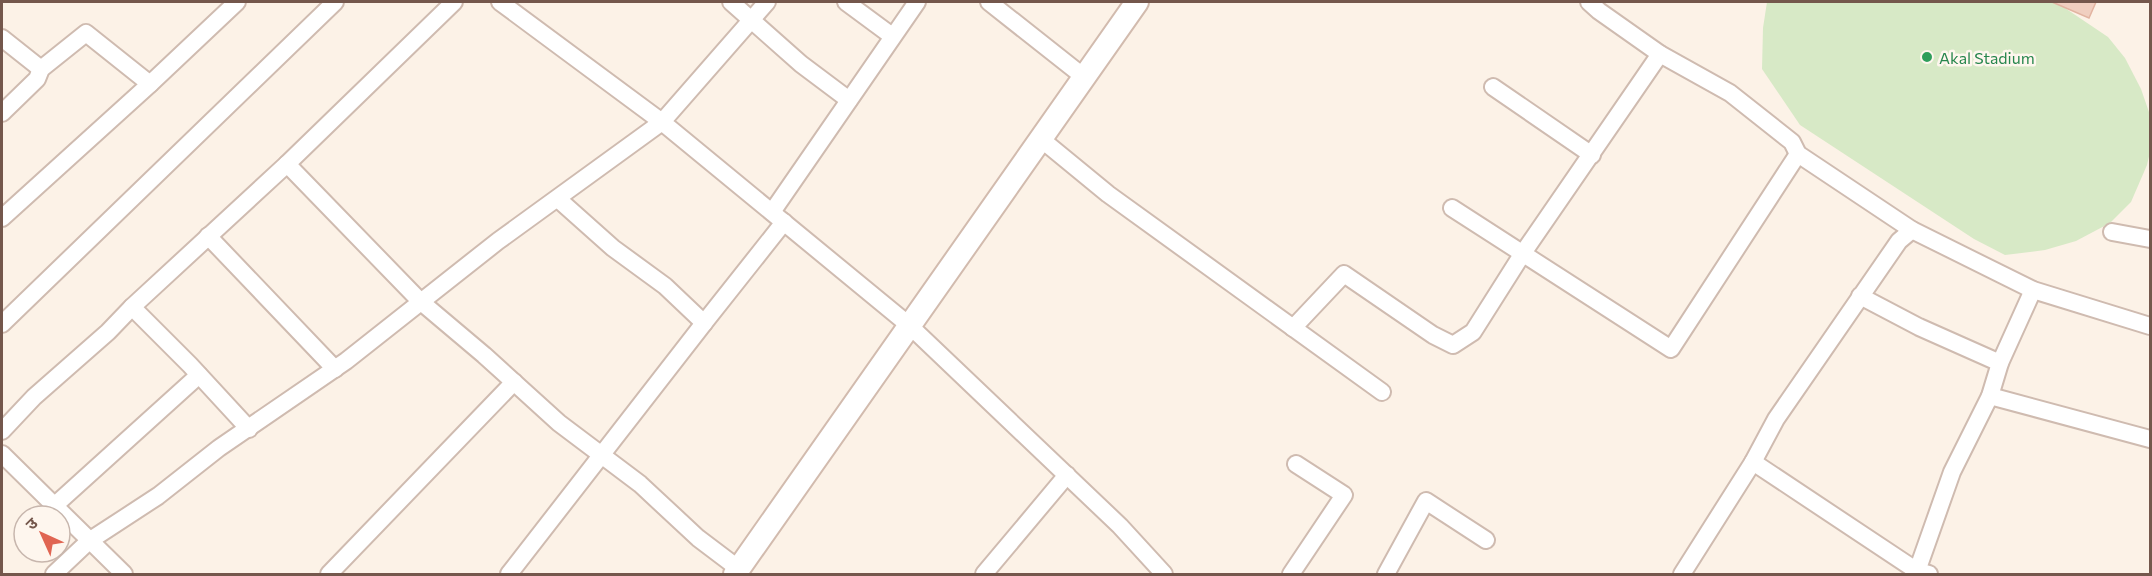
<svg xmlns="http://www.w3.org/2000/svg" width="2152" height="576" viewBox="0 0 2152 576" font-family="Commissioner,'Noto Sans Devanagari',sans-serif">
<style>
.green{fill:#d7e9c6}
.building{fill:#f0cfc0;stroke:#e2b4a1;stroke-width:1.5}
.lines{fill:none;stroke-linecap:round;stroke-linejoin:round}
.street-casing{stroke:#cfbbb0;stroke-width:20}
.secondary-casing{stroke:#d2bbae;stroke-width:26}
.street{stroke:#fff;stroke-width:16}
.secondary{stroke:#fff;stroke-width:22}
.leisure-dot{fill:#2e9e5b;stroke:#fef6ee;stroke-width:2}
.labels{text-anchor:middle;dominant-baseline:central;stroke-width:5;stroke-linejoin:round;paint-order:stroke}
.leisure-label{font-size:16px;fill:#27864d;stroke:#fef6ee;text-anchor:start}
</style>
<rect width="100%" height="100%" fill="#fcf2e7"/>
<path class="green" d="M1767,2H2056L2108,37L2125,58L2141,89L2150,115V152L2147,165L2131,202L2110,223L2076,241L2045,250L2005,255L1974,239L1800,125L1762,69L1763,28Z"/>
<path class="building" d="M2052,2H2096L2089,18Z"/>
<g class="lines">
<g class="street-casing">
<g id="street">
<path d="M454,2L287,164L420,301L484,355L559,423L640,484L698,538L739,569"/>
<path d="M731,2L801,64L849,100"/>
<path d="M767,2L662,122L910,326L1120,526L1164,574"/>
<path d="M846,2L892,36"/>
<path d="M989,2L1084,77"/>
<path d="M1589,2L1599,11L1660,54L1730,93L1792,142L1798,154L1912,230L2033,290L2150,326"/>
<path d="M2,38L41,69"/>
<path d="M1493,87L1592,155"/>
<path d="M2,113L37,79L41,69L86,33L150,84"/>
<path d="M1041,139L1108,194L1382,392"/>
<path d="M558,199L613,248L665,286L704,323L784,222"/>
<path d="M1452,208L1671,349L1798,154"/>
<path d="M772,212L917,2"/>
<path d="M2,218L150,84L237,2"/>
<path d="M2112,232L2150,239"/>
<path d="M208,236L335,369"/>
<path d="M1860,296L1919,327L2000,363"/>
<path d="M132,307L287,164"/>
<path d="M2,324L335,2"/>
<path d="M1293,328L1344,274L1433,335L1453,345L1473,332L1523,253L1660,54"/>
<path d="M1990,396L2150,439"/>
<path d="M2,431L34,397L108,332L132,307L190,365L249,429"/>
<path d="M2,454L124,574"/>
<path d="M1753,462L1917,571L1929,574"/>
<path d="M53,507L199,375"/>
<path d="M54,574L89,541L158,496L219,448L346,361L498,241L662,122L500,2"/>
<path d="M329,574L514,382"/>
<path d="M509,574L704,323"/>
<path d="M984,574L1067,475"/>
<path d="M1291,574L1344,495L1296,464"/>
<path d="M1386,574L1426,501L1486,540"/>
<path d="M1682,574L1753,462L1776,419L1899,241L1912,230"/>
<path d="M1916,574L1952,472L1990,396L2000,363L2033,290"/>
</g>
</g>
<g class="secondary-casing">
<path id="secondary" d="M735,574L1137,2"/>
</g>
<use href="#street" class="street"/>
<use href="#secondary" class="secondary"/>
</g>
<circle class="leisure-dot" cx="1927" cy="57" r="6"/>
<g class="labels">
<g class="leisure-label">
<text x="1939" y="57">Akal Stadium</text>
</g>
</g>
<rect width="2152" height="576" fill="none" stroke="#74574c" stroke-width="6"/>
<g transform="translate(42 534) rotate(315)"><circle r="28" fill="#fef6ee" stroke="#c7b6ad" stroke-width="1.5"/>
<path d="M0-4.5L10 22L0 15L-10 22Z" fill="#e06552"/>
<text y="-9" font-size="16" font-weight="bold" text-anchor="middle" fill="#74574c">उ</text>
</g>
</svg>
